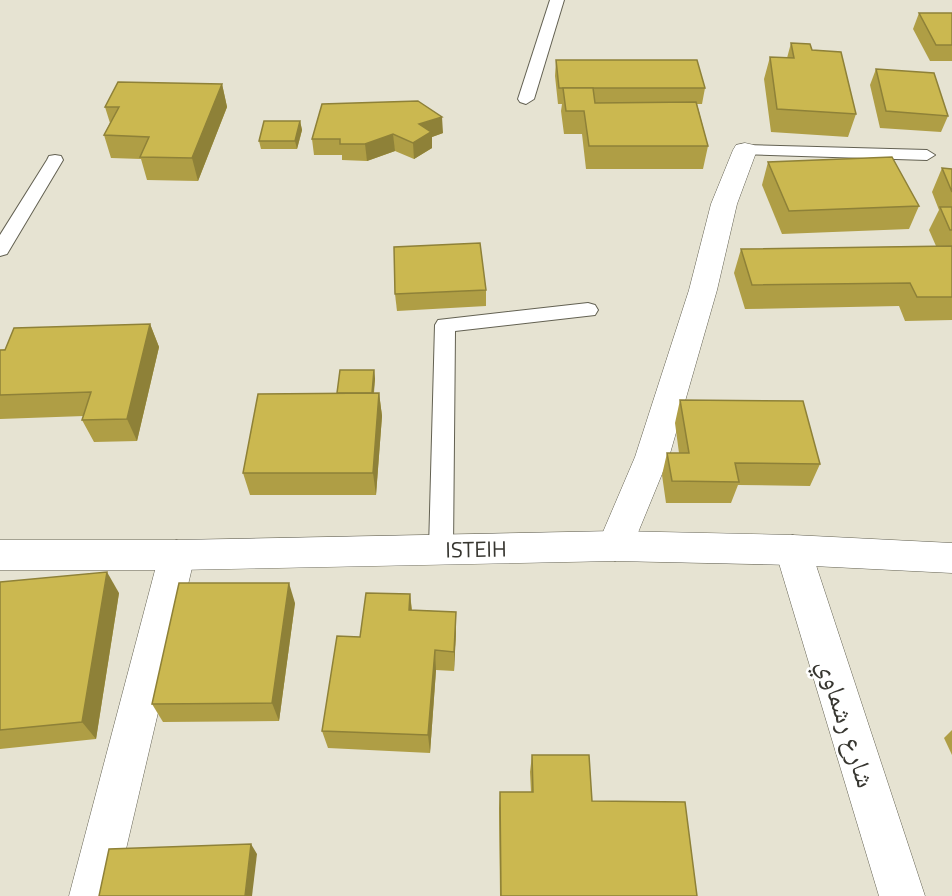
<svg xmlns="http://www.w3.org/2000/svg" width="952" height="896" viewBox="0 0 952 896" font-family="'Titillium Web','Noto Naskh Arabic',sans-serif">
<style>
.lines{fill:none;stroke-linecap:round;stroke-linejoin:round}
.service-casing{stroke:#636152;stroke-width:2}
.minor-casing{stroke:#636152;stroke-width:1}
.tertiary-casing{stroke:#636152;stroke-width:1}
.service{fill:#fff;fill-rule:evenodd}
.minor{fill:#fff;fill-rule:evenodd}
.tertiary{fill:#fff;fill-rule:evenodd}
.wall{fill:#af9e45}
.shaded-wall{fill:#8e8138}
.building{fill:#cbb850;stroke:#8e8138;stroke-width:1.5}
.labels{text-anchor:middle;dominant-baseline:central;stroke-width:5;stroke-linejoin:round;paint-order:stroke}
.street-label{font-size:22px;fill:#373630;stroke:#fff}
.near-street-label{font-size:27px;fill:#373630;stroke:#fff}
</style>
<rect width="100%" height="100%" fill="#e6e3d2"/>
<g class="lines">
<g class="service-casing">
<g id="service">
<path d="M550,0H564L534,99L526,104L520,102L518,99Z"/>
<path d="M745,145L927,150L935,155L927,160L739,154L737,150L739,146Z"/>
<path d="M55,155L61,156L63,160L7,254L0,256V235L47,160L49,156Z"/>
<path d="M588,303L595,305L598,310L595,315L455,331L453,549L450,556L441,559L432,556L429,549L435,325L438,320Z"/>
</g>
</g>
<g class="minor-casing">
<g id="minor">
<path d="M745,143L754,145L757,150L737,204L717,290L669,457L628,557L615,561L602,557L597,546L635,457L689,290L711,204L733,150L736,145Z"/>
<path d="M793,535L806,539L811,550L925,896H879L775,550L780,539Z"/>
<path d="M177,540L190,544L195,555L115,896H69L159,555L164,544Z"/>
</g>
</g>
<g class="tertiary-casing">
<path id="tertiary" d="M615,531L793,535L952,543V573L793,565L615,561L177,570H0V540H177Z"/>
</g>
<use href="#service" class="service"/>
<use href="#minor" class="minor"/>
<use href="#tertiary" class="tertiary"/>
</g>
<g class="wall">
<path d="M919,13H952V61H930L913,29Z"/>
<path d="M791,43L812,50L856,114L848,137L771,132L764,79L770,57L787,58Z"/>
<path d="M556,60L705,88L702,104H697L708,146L703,169H586L582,134H564L561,111L562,104H558L555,76Z"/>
<path d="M876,69L948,116L941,132L880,128L870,85Z"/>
<path d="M222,84L227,107L198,181L147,180L141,159L111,158L104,135L110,123L105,107Z"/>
<path d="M322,104L443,133L432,137V148L414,159L395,151L367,161L342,160V155H314L312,139Z"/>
<path d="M300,121L302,130L297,149H261L259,141Z"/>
<path d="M768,162L919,206L909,229L782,234L762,185Z"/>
<path d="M942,168L952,169V320L905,321L899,306L745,309L734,273L741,249L936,246L929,230L939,210L932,192Z"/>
<path d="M486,290V306L397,311L395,294Z"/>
<path d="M150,324L159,347L137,441L94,442L82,420L84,416L0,419V350Z"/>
<path d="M374,370L375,379L374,393H379L382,416L376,495H250L243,473L337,393Z"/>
<path d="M680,400L820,464L810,486L738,485L731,503H666L662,475L667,453H679L675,423Z"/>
<path d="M0,582L119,593L96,739L0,749Z"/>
<path d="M410,594L412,610L456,612V631L454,671L436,670L430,753L328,748L322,731L360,637Z"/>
<path d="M295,603L279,721L163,722L152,704Z"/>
<path d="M952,730V755L944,738Z"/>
<path d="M532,755L592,801L697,896H500L499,808L500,792H531L530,772Z"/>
</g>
<g class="shaded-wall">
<path d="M222,84L227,107L198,181L192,158Z"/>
<path d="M442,117L443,133L432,137V148L414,159L413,143L419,124Z"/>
<path d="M300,121L302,130L297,149L295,141Z"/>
<path d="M393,134L395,151L367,161L365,144Z"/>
<path d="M150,324L159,347L137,441L127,419Z"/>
<path d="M374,370L375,379L372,407L371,399Z"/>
<path d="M379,393L382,416L376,495L373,473Z"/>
<path d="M107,572L119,593L96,739L82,722Z"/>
<path d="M289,583L295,603L279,721L272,703Z"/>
<path d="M410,594L412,614L409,610Z"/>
<path d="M456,612V631L454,671V652Z"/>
<path d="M435,650L436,670L430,753L428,735Z"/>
<path d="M251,844L257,854L252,896H245Z"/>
</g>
<g class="building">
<path d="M919,13H952V45H936Z"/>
<path d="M791,43L810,44L812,50L841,52L856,114L777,109L770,57L794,58Z"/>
<path d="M556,60H697L705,88H559Z"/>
<path d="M876,69L934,73L948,116L886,111Z"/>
<path d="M118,82L222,84L192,158L140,157L149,137L104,135L119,107H105Z"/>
<path d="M563,88H593L595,103L696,102L708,146H589L584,111H566Z"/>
<path d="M418,101L442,117L419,124L431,132L413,143L393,134L365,144H340V139H312L322,104Z"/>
<path d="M264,121H300L295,141H259Z"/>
<path d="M892,157L919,206L789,211L768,162Z"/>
<path d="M942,168L952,169V192Z"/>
<path d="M940,207H952V230H950Z"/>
<path d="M480,243L486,290L395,294L394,247Z"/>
<path d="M952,246V297H917L910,283L752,285L741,249Z"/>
<path d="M150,324L127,419L82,420L91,392L0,395V350H5L14,328Z"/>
<path d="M340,370H374L372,393H337Z"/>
<path d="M379,393L373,473H243L258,394Z"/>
<path d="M680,400L803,401L820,464L735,463L739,482L672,481L667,453H689Z"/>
<path d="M107,572L82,722L0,730V582Z"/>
<path d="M179,583H289L272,703L152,704Z"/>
<path d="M366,593L410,594L409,610L456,612L454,652L435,650L428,735L322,731L337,636L360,637Z"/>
<path d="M532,755H589L592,801L685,802L697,896H501L500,792H533Z"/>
<path d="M251,844L245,896H99L109,849Z"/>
</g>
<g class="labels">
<g class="street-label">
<text transform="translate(476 549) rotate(-1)">ISTEIH</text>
</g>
<g class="near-street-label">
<text transform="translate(848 723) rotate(72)">شارع رشماوي</text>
</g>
</g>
</svg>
